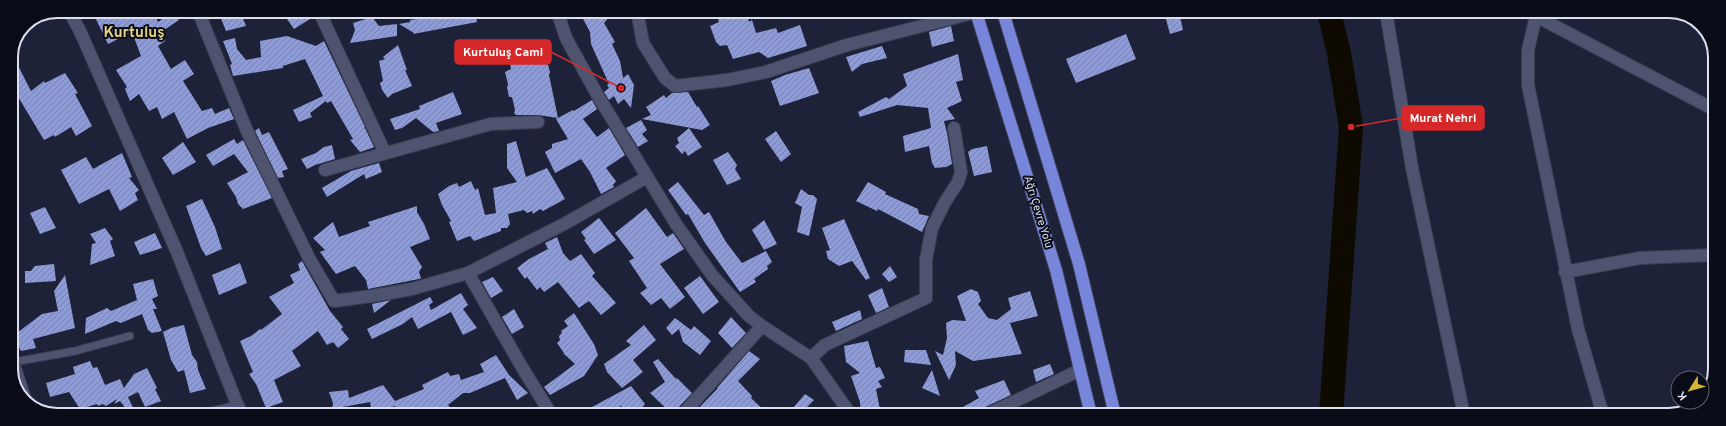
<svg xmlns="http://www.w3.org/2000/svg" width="1726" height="426" viewBox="0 0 1726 426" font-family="Overpass,sans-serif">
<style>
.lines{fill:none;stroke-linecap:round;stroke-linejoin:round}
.river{stroke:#0f0a00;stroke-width:24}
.building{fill:url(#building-hatch)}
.service-casing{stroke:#3b3d52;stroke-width:9}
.minor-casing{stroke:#3b3d52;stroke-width:14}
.tertiary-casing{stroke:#3b3d52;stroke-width:14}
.trunk-casing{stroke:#3b3d52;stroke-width:14}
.service{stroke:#4e546f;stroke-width:7}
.minor{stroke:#4e546f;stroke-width:12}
.tertiary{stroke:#4e546f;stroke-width:12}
.trunk{stroke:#7786da;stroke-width:12}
.labels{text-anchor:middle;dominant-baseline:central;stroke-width:4;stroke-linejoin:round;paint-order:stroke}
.street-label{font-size:11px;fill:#dce0f0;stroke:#0a0c17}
.district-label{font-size:15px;font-weight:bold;fill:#e4d082;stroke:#0a0c17}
.rim{fill:none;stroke:#dce0f0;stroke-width:2}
.leader{fill:none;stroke:#d62828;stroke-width:1.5}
.callout-dot{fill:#d62828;stroke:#0a0c17;stroke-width:1.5}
.callout{fill:#d62828;stroke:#d62828;stroke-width:1.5}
.callout-label{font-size:12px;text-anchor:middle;font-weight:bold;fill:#fff}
</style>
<defs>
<pattern id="building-hatch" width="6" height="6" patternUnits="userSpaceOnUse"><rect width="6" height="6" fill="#8f9bd5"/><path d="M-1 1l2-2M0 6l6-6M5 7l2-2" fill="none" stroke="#7881ab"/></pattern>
</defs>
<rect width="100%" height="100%" fill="#1d2239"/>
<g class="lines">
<path class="river" d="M1329,12L1339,53L1351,127L1331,415"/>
</g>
<g class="building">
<path d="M92,11H153L158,22L174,11L179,20L161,32L165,41L158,46L171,69L185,60L194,74L183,81L202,111L212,108L215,114L229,108L234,119L208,128L187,139L174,112L162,119L157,107L149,111L139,94L130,101L125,89L127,87L116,70L141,56L132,32L108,44Z"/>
<path d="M218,11H240L246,26L226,31Z"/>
<path d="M284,11H306L310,19L294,29L287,19L288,18Z"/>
<path d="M456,11H475L477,22L413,34L414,33L399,24L410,22V20L418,19L426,13L429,17Z"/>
<path d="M585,11H604L609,17L604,23L615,42L612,44L620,61L623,78L628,74L634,85L631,108L624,99L618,104L614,96L609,100L604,92L609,88L607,85L609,84L591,44L590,32L582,17Z"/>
<path d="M716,11H747L749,22L752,20L756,33L776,28L778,33L800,25L807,46L768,58L759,52L733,59L727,45L720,46L716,42L710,26L719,22Z"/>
<path d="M1164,12H1179L1183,30L1170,34Z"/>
<path d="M372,17L379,26L397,24V36L350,43L355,30L353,23Z"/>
<path d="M951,26L954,41L932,47L929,32Z"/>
<path d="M1126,34L1136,59L1076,83L1066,59Z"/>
<path d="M287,36L316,46L324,41L365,127L363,129L365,128L374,147L372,148L360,152L350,140L353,139L331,101L327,103L326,101L310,113L312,117L299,122L293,110L323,96L305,59L283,66V68L233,76L230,65L232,64L223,41L235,38L237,49L246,60L261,57L260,41Z"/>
<path d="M532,44L533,52L547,48L546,57L550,72L549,75L558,118L538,115H516L514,113L515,110L512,97H509L507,87L508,84L505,72L511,69L507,48Z"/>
<path d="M398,45L407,70H405L412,86L392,94L388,98L382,90L380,83L383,81L379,61L385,59L383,57Z"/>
<path d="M882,46L887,58L862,64L852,72L846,57Z"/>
<path d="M12,54L31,91L44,81L45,83L65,73L78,93L75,94L92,126L76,136L71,127L55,137L54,135L44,140L11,85Z"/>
<path d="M958,54L963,80L956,82L962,101L947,108L955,119L944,121L947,133L952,164L946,167L935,168L932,163L929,146L905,152L903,136L931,128L928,108L897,105L860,117L858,112L886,97L889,99L907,86L903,74Z"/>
<path d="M809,68L819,93L780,106L771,81L785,75Z"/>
<path d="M453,92L462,114L436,123L439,131L433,132L416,118L402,128L395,130L390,119L420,109L419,106Z"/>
<path d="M688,92L697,107L698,106L710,125L702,130L642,119L651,115L646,107L664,95L666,98L672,93Z"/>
<path d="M592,100L597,109L583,119L597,137L609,128L625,155L606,168L616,181L613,185L614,187L601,194L590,172L581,159L555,173L545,152L552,148V144L568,139L556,119L573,110L574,111Z"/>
<path d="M641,120L647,130L642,134L648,141L638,147L626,128Z"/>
<path d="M259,128L262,135L269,132L288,169L282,171L284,177L278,178L255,131Z"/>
<path d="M689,128L702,147L688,156L685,151L682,154L675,146L679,143L677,138Z"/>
<path d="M776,131L791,154L781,162L765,139Z"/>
<path d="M234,139L237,144L243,140L272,198L243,209L238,204L236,197L227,183L248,172L234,154L213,166L206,155Z"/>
<path d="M516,141L526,177L547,168L565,199L543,211L540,209L533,214L532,211L527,213L524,210L508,214L510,224L507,228H501V231L474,241L470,236L457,241L449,222L451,221L442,205L438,194L449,186L457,183L459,187L471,181L475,190L478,188L485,215L496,213L493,188L517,182L507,168V144Z"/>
<path d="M183,142L196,162L173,175L162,158Z"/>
<path d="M332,145L335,159L315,165L307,169L301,159L316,153L324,147Z"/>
<path d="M987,146L992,172L974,176L968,152L972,149Z"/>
<path d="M728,152L737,165L735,169L741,179L727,185L713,160Z"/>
<path d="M122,153L132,177L129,178L139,190L135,193L138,200L120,211L109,189L79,204L61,170L86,157L93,169Z"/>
<path d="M379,163L382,172L366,179L364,174L327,197L322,188L351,171Z"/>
<path d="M678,182L704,215L709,212L726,242L742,263L766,251L772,262L767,266L768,269L754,279L756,282L740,292L705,243L688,214L686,215L668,190Z"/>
<path d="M868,182L886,192L885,194L918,209L919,214L929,216L922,232L878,209L877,211L856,201Z"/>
<path d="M801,189L809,195H813L817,199L809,236L797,232L802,207L795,203Z"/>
<path d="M202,199L215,227L222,249L206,256L201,248L186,206Z"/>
<path d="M417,206V212L424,224L430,239L410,247L422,267L419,272L421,278L419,279L368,289L366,280L355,266L336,274L320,252L325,250L313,238L333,222L339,237L370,226L368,222Z"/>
<path d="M45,207L56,228L40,234L30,213Z"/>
<path d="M646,208L667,237L673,233L684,249L660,264L685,297L670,309L661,298L651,305L640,293L647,288L629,261L634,258L615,233Z"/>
<path d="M599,218L616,240L594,254L584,240L586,239L581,232Z"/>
<path d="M844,219L870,278L866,280L852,261L839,266L828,259L826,251L830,250L822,228Z"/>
<path d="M764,220L777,244L764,250L752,230Z"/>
<path d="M105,228L113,239L110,241L115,256L90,265L92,244L96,243L90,234Z"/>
<path d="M155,233L162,248L140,255L134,242Z"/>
<path d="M557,237L563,253L570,261L581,254L595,273L592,276L616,303L601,315L589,301L579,308L558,282L544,292L540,287L537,290L527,277L525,279L517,268L529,259L548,249L545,243Z"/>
<path d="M302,261L330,311L343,327L341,329L349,339L338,348L333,342L327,345L318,331L292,351L301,366L274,380L283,402L266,408L256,384L249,374L253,372L240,341L251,336L260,329L261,330L282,314L269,297L294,283L290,275L300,270L298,264Z"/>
<path d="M240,263L247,283L219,295L212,275Z"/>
<path d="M54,264L56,281L25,283V271H31L35,266Z"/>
<path d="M890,266L897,277L889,282L882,274Z"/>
<path d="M65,275L75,328L33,339L36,348L21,351L13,336L42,314L58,311L54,291Z"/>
<path d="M700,276L719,302L703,314L684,288Z"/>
<path d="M493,277L503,291L491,298L482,282Z"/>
<path d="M153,279L158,296L152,299L157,309H153L162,331L152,333L148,330L142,314L121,323L116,321L85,334L86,318L107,308L111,311L137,300L133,284Z"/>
<path d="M882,288L889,307L876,313L868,295Z"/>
<path d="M971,289L978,292L981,301L978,304L988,318L997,320L1011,309L1008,298L1030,291L1038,316L1010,323L1022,354L973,361L955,351L956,365L949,380L935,351L943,355L947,338L946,323L952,320L966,321L957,296Z"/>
<path d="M461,293L468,305L463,309L477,328L463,335L451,312L418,329L412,317L403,324L372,339L367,329L430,297L433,302L429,305L431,310Z"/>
<path d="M391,300L374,313L372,304Z"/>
<path d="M514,309L524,327L512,334L502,317Z"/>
<path d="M860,310L862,319L836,331L832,322Z"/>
<path d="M574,313L594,344L598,355L584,376L550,395L544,387L575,364L563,353H564L557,343L560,340L559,336L562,333L561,331L568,326L564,321Z"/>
<path d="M731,317L746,333L732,348L718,333Z"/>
<path d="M675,318L691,330L694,326L711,341L700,355L683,342L679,329L672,335L666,328Z"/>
<path d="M184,325L192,355L197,362L198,370L206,389L190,393L184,370L178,372L171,360L163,332L171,328Z"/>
<path d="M644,325L656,340L633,360L643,372L622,388L607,372L604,364L631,345L626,341Z"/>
<path d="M868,341L876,368L880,367L885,378L878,381L882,387L876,389L881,415H861L860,402L851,376L860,373L846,362L844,346Z"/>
<path d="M905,350H926L931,365L904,362Z"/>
<path d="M749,351L760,359L738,381L752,396L751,398L768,414H704L698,409L718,388H717Z"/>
<path d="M496,355L509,375L528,393L517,400L505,378L470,393H463L448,405L455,414H430L426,407L411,414H400L395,406L372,414L370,402L332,409L333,403L329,392L348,390L349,398L383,385L395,401L424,389L422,385L448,372L450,376L459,374L461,380L484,372L480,364Z"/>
<path d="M658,359L676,379L677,378L692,393L677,409L676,414H672L650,393L665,382L653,362Z"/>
<path d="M90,361L93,368L97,367L99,371L105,385L120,379L124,388L134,374L147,368L157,388L155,389L161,401L145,407L138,392L128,397L136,414H130L120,401L114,404L117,399L106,406L103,404L98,406L97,404L80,409L69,392L50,397L46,383L75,374L73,367Z"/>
<path d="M1050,364L1054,374L1036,382L1033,370Z"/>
<path d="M932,370L940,396L922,388Z"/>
<path d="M1004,380L1011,395L983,408L979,415H966L963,407L979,398L975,391Z"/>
<path d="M631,386L645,404L636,414H628L621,406L605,414H599L592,407Z"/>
<path d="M805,394L814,400L800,414H788Z"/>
</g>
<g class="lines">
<g class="service-casing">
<path id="service" d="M14,362L75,351L130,336"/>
</g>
<g class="minor-casing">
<g id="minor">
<path d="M198,11L247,131L309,258L334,301L372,296L412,289L468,273L566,223L647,177"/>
<path d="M319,11L385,153"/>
<path d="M557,11L566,38L598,96L676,224L712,275L749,316L762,326L811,358L851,415"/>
<path d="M637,11L643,43L665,78L675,86L727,80L766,72L847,45L977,12"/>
<path d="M1386,12L1412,168L1464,415"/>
<path d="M1528,12L1715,110"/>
<path d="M1557,12L1536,16L1528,50V85L1578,329L1603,415"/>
<path d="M325,170L491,124L538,122"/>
<path d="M1565,272L1640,258L1714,255"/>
<path d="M468,273L523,369L551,414"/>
<path d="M11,356L26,402"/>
<path d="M811,358L825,345L926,298V260L932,228L945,202L958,182L961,172L954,128"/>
<path d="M210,414L239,407"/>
<path d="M683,414L762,326"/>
<path d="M986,415L1080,370"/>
</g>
</g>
<g class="tertiary-casing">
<path id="tertiary" d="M69,11L80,31L177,252L241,414"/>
</g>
<g class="trunk-casing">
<g id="trunk">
<path d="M976,12L1056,270L1091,415"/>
<path d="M1003,12L1079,264L1115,415"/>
</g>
</g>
<use href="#service" class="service"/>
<use href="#minor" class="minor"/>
<use href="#tertiary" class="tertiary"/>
<use href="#trunk" class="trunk"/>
</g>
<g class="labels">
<g class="street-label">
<text transform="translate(1038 212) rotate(73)">Ağrı Çevre Yolu</text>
</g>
<g class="district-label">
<text x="134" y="33">Kurtuluş</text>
</g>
</g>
<path d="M0 0H1726V426H0ZM57 18H1669A39 39 0 0 1 1708 57V369A39 39 0 0 1 1669 408H57A39 39 0 0 1 18 369V57A39 39 0 0 1 57 18Z" fill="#0a0c17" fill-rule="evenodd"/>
<path class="rim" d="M57 18H1669A39 39 0 0 1 1708 57V369A39 39 0 0 1 1669 408H57A39 39 0 0 1 18 369V57A39 39 0 0 1 57 18Z"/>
<path class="leader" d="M621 88L551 52M1351 127L1402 118"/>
<g class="callout-dot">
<circle cx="621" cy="88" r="4"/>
<circle cx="1351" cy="127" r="4"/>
</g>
<g class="callout">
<rect x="455" y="40" width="96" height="24" rx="4"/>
<rect x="1402" y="106" width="82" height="24" rx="4"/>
</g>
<g class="callout-label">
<text x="503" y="56">Kurtuluş Cami</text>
<text x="1443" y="122">Murat Nehri</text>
</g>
<g transform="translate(1690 390) rotate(233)"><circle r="19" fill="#0a0c17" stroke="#5e616e"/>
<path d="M0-3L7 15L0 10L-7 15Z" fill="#d4b535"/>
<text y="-6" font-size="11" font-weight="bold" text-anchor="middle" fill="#dce0f0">K</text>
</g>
</svg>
